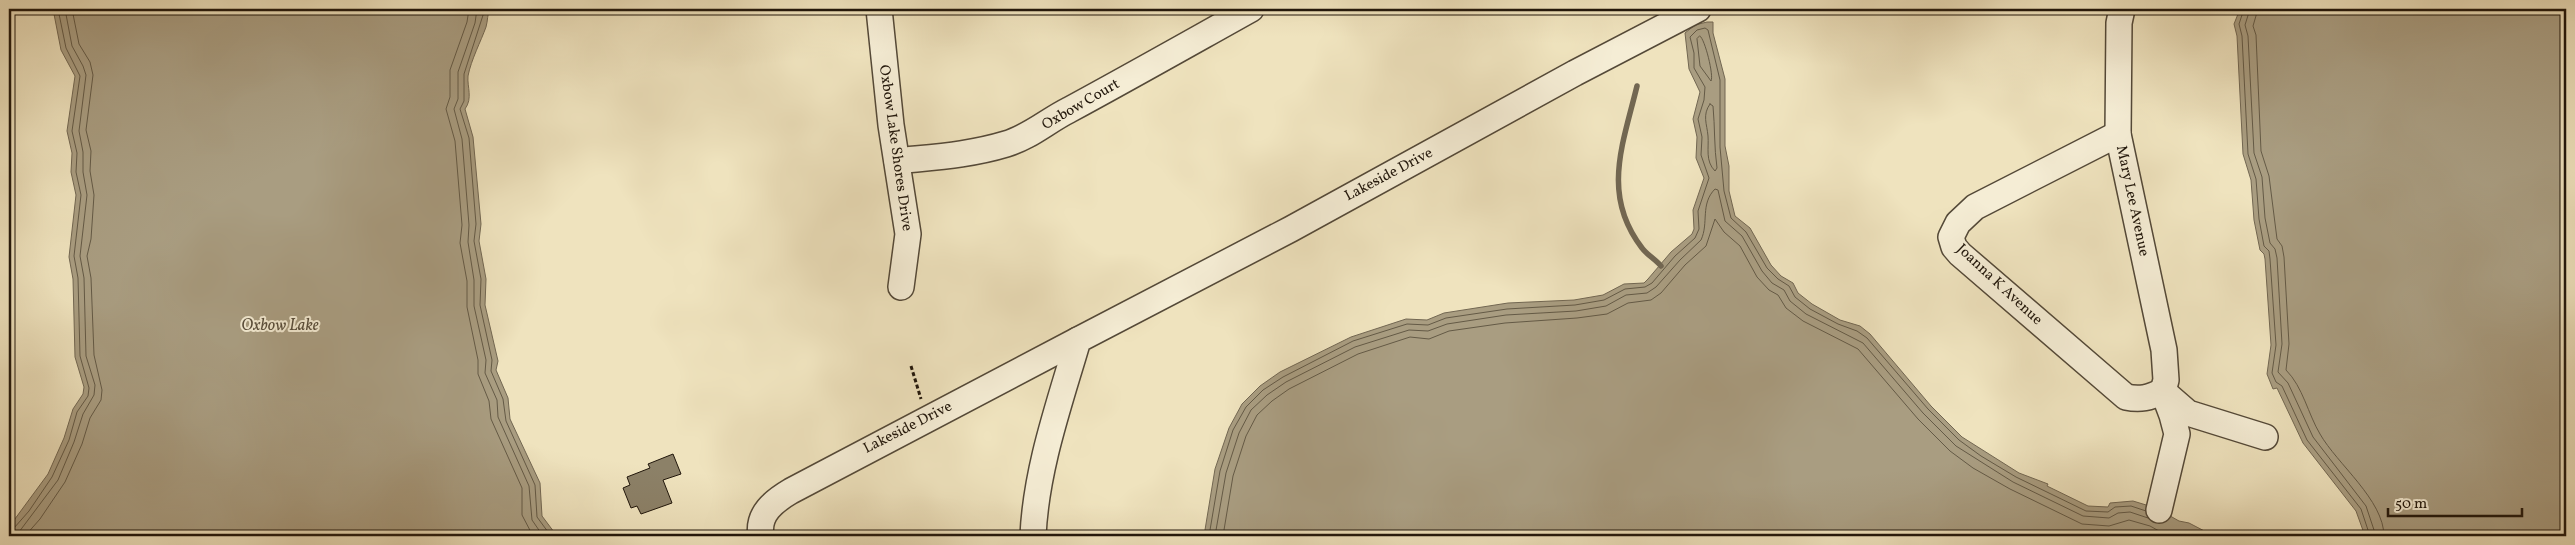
<svg xmlns="http://www.w3.org/2000/svg" width="2575" height="545" viewBox="0 0 2575 545" font-family="Vollkorn,serif">
<style>
.water{fill:#a99d81;stroke:#726752}
.lines{fill:none;stroke-linecap:round;stroke-linejoin:round}
.shore{stroke:#645a46;stroke-width:1}
.stream{stroke:#726752;stroke-width:5.5}
.building{fill:#8c8168;stroke:#20160b}
.minor-casing{stroke:#544938;stroke-width:28}
.path{stroke:#20160b;stroke-width:3;stroke-dasharray:4 2.5;stroke-linecap:butt}
.minor{stroke:#f5edd5;stroke-width:25}
.labels{text-anchor:middle;dominant-baseline:central;stroke-width:4;stroke-linejoin:round;paint-order:stroke}
.street-label{font-size:15px;fill:#20160b;stroke:#f5edd5}
.water-label{font-size:16px;font-style:italic;fill:#574c3a;stroke:#f5edd5}
</style>
<rect width="100%" height="100%" fill="#efe3be"/>
<filter id="stains"><feTurbulence type="fractalNoise" baseFrequency=".004" numOctaves="4"/><feColorMatrix values="0 0 0 0 .2 0 0 0 0 .09 0 0 0 0 .02 0 0 0 .5 -.17"/></filter>
<radialGradient id="worn" r=".72"><stop offset=".6" stop-color="#630" stop-opacity="0"/><stop offset="1" stop-color="#630" stop-opacity=".3"/></radialGradient>
<g class="water">
<path d="M53,9H490C487,15 488,20 486,27C481,41 471,60 468,76C467,87 473,98 465,109L473,137L481,224L479,241L486,279L485,305L498,361L496,370L508,398L510,419L540,483L542,516L557,536H9V527L48,474L64,438L73,409L83,394L84,387L75,357L73,279L69,257L76,195L71,172L72,153L67,131L75,76L61,50Z"/>
<path d="M2240,9H2566V536H2365L2356,511L2303,443L2277,388L2273,389L2267,374L2271,345L2265,259L2264,254L2260,250L2254,220L2251,180L2243,154L2237,36L2234,24Z"/>
<path d="M1707,22H1713V33L1725,79V146L1729,166V191L1735,216L1750,228L1771,265L1781,276L1793,283L1798,293L1812,304L1840,320L1860,326L1870,334L1931,406L1962,437L2019,473L2048,484L2047,486L2088,506L2108,507L2110,503L2133,501L2156,508L2179,521L2189,523L2214,536H1204L1215,469L1229,428L1242,404L1260,386L1280,372L1351,337L1406,319L1427,320L1444,313L1508,303L1574,300L1603,295L1624,284L1644,283L1648,279L1671,252L1692,234L1694,229L1693,210L1704,178L1696,158L1697,137L1693,119L1700,92L1689,69L1685,33L1695,25Z"/>
</g>
<g class="lines">
<g class="shore">
<path d="M469,9L467,22L450,70V97L446,109L455,141L462,225L460,243L467,281V307L478,360V374L489,401L491,419L522,488V515L533,536"/>
<path d="M477,9L475,23L458,72V99L454,109L462,139L469,225L468,242L474,280V306L486,360L485,373L497,400L498,417L529,486L532,520L543,536"/>
<path d="M485,9L464,74V101L460,109L469,138L476,224L474,241L481,279L480,305L492,360L491,371L503,399L506,421L535,485L537,517L551,536"/>
<path d="M2244,9L2239,24L2242,36L2248,154L2256,179L2259,219L2264,246L2269,251L2270,259L2276,345L2272,373L2276,382L2282,386L2307,440L2361,509L2370,536"/>
<path d="M2250,9L2245,25L2248,36L2254,153L2262,177L2265,218L2270,243L2275,249L2277,258L2282,344L2278,372L2288,383L2313,437L2366,506L2376,536"/>
<path d="M2258,9L2253,26L2256,35L2261,151L2269,176L2277,239L2282,246L2284,257L2289,344L2286,370C2303,387 2308,414 2320,434C2337,464 2384,500 2384,536"/>
<path d="M1700,36C1705,39 1714,76 1711,81L1700,66L1697,39Z"/>
<path d="M1710,104L1713,106C1715,127 1714,147 1717,168L1715,171C1705,161 1709,148 1708,136C1707,124 1702,115 1710,104Z"/>
<path d="M9,529L14,528L29,511L52,477L69,440L77,412L88,396L89,388L80,356L78,278L74,256L81,195L76,172L77,153L72,131L80,76L66,48L58,9"/>
<path d="M9,536L19,532L58,480L74,442L83,414L94,395L95,385L86,356L84,278L80,256L87,195L83,172V152L79,131L86,75L83,66L72,46L65,9"/>
<path d="M25,536L40,519L65,482L82,444L90,418L101,400L102,390L94,355L91,278L87,256L91,239L94,195L90,171L91,151L86,130L93,75L90,62L79,44L72,9"/>
<path d="M1209,536L1220,471L1233,430L1246,407L1263,390L1283,377L1353,341L1407,324L1428,325L1446,318L1507,309L1575,305L1604,300L1625,289L1645,287L1652,283L1675,256L1695,238L1699,229L1698,211L1709,178L1701,155L1702,137L1698,119L1704,100L1705,87L1694,68V53L1690,37L1697,30L1705,28L1708,30L1720,80V147L1724,191L1731,218L1746,232L1767,268L1778,279L1789,286L1795,297L1810,309L1838,324L1857,331L1867,338L1928,409L1959,440L1981,456L2016,477L2086,511L2108,512L2115,507L2131,506L2146,511"/>
<path d="M1215,536L1226,473L1239,433L1251,410L1267,395L1286,382L1355,347L1409,330L1428,331L1447,324L1506,315L1576,311L1606,306L1626,295L1647,293L1656,287L1680,260L1701,240C1709,223 1700,204 1715,189L1718,190L1725,221L1742,236L1762,271L1772,283L1784,290L1790,301L1806,314L1863,343L1923,413L1956,446L2013,482L2083,516L2109,518L2118,513L2130,512L2148,518"/>
<path d="M1223,536L1233,476L1246,436L1257,415L1272,401L1289,389L1358,354L1410,337L1429,339L1449,331L1505,323L1577,318L1607,314L1628,303L1651,300L1661,293L1685,265L1706,246L1715,219L1724,232L1740,246L1757,277L1769,290L1778,295L1786,308L1803,321L1858,349L1918,419L1950,451L1973,468L2010,489L2082,524L2109,526L2129,520L2150,526L2168,536"/>
</g>
<path class="stream" d="M1637,86C1623,144 1601,195 1642,248C1646,254 1655,259 1661,266"/>
</g>
<path class="building" d="M673,454L681,474L663,480L672,503L641,514L637,506L631,508L623,488L630,485L627,477L650,468L648,464Z"/>
<g class="lines">
<g class="minor-casing">
<g id="minor">
<path d="M879,9L891,125L908,234L901,287"/>
<path d="M2122,9L2119,23L2118,134L2164,350L2166,380L2163,391"/>
<path d="M2118,134L1975,207L1958,223L1951,237L1954,247L1960,254L2126,397C2140,400 2149,398 2163,391"/>
<path d="M897,161C934,157 970,155 1006,144C1030,137 1047,121 1069,110C1130,77 1190,43 1251,9"/>
<path d="M2165,393L2188,413L2265,437"/>
<path d="M2159,510L2177,434L2172,415L2163,391"/>
<path d="M761,536C757,514 774,501 791,491L1078,340"/>
<path d="M1033,536C1036,469 1059,405 1078,340L1291,229L1575,73L1698,9"/>
</g>
</g>
<path class="path" d="M911,366L921,399"/>
<use href="#minor" class="minor"/>
</g>
<g class="labels">
<g class="street-label">
<text transform="translate(1081 105) rotate(-30)">Oxbow Court</text>
<text transform="translate(895 148) rotate(82)">Oxbow Lake Shores Drive</text>
<text transform="translate(1389 175) rotate(-28)">Lakeside Drive</text>
<text transform="translate(2132 201) rotate(78)">Mary Lee Avenue</text>
<text transform="translate(1999 285) rotate(43)">Joanna K Avenue</text>
<text transform="translate(908 428) rotate(-27)">Lakeside Drive</text>
</g>
<g class="water-label">
<text x="280" y="326">Oxbow Lake</text>
</g>
</g>
<rect width="2575" height="545" fill="none" stroke="#efe3be" stroke-width="30"/>
<rect x="10" y="10" width="2555" height="525" fill="none" stroke="#20160b" stroke-width="2.5"/>
<rect x="15" y="15" width="2545" height="515" fill="none" stroke="#20160b"/>
<path d="M2388 508v8h134v-8" fill="none" stroke="#20160b" stroke-width="2.5"/>
<text x="2395" y="508" font-size="15" fill="#20160b" stroke="#f5edd5" stroke-width="4" paint-order="stroke">50 m</text>
<rect width="100%" height="100%" filter="url(#stains)"/>
<rect width="100%" height="100%" fill="url(#worn)"/>
</svg>
